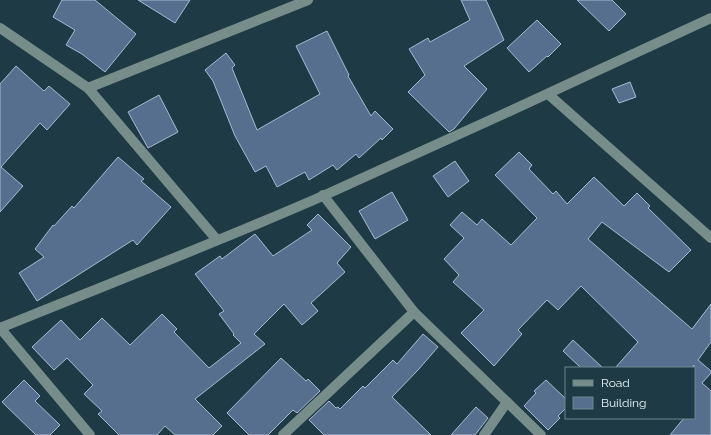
<svg xmlns="http://www.w3.org/2000/svg" width="711" height="435" viewBox="0 0 711 435" font-family="Raleway,sans-serif">
<style>
.building{fill:#566f8e;stroke:#a7bad1}
.lines{fill:none;stroke-linecap:round;stroke-linejoin:round}
.minor{stroke:#778d8a;stroke-width:10}
</style>
<rect width="100%" height="100%" fill="#1e3b45"/>
<g class="building">
<path d="M62,0H95L136,34L105,72L82,54L66,45L75,30L53,17Z"/>
<path d="M138,0H190L175,23Z"/>
<path d="M461,0H486L504,40L464,66L487,89L454,129L449,132L408,92L425,75L409,49L428,38L430,42L470,20Z"/>
<path d="M577,0H612L626,14L609,31Z"/>
<path d="M537,20L561,44L548,57L547,56L529,72L507,48Z"/>
<path d="M327,31L349,75L348,76L371,116L375,111L393,129L382,140L381,138L359,158L356,154L337,170L333,165L309,180L305,172L277,187L266,166L255,172L235,136L213,81L205,70L226,53L235,65L232,68L257,130L320,94L296,46Z"/>
<path d="M16,66L44,91L49,86L70,104L47,130L40,123L1,167L23,186L0,212V84Z"/>
<path d="M630,82L636,97L619,103L612,89Z"/>
<path d="M159,95L178,132L148,148L128,112Z"/>
<path d="M519,152L532,165L529,169L553,194L556,191L567,204L594,177L624,206L637,193L650,206L648,208L691,250L669,272L602,222L588,239L692,329L711,304V342L698,360L711,371V373L702,383L711,391V435H670L684,418H694V365L692,368H615L638,342L581,286L558,310L547,300L518,330L522,334L494,366L461,333L484,310L453,282L459,275L444,259L464,238L450,225L462,212L477,225L482,219L511,245L537,218L495,175Z"/>
<path d="M118,157L144,179L141,181L171,207L137,245L133,240L37,301L19,273L44,257L35,249L53,225L54,226L72,206L74,208Z"/>
<path d="M455,161L469,181L448,197L433,176Z"/>
<path d="M392,192L408,220L375,239L359,211Z"/>
<path d="M318,214L351,247L337,263L345,272L311,303L318,311L302,325L284,304L254,334L265,344L195,399L222,426L213,435H175L165,426L157,435H119L98,414L102,411L84,394L93,385L67,358L54,370L32,347L61,320L80,340L102,318L130,345L162,314L177,329L174,332L209,368L241,343L233,335L234,334L219,314L224,311L195,274L220,256L222,259L255,234L273,256L312,230L307,225Z"/>
<path d="M423,334L438,347L418,370L392,397L431,435H324L309,420L329,401L336,408L338,407L340,409L363,386L365,388L393,360L397,364Z"/>
<path d="M573,340L603,368H581L563,351Z"/>
<path d="M281,358L306,381L308,379L320,391L297,413L293,410L268,435H249L227,413Z"/>
<path d="M24,380L40,396L35,401L60,425L50,435H36L2,402Z"/>
<path d="M546,380L566,399V408L558,416L560,418L548,430L524,406L536,393L534,391Z"/>
<path d="M476,407L488,418L475,435H451Z"/>
</g>
<g class="lines">
<g class="minor">
<path d="M0,28L88,88L217,240"/>
<path d="M88,88L308,0"/>
<path d="M548,94L711,238"/>
<path d="M323,195L414,312L541,435"/>
<path d="M0,328C108,284 218,242 325,195C454,137 583,78 711,18"/>
<path d="M0,328L90,435"/>
<path d="M283,435L414,312"/>
<path d="M484,435L507,402"/>
</g>
</g>
<rect x="565" y="367" width="130" height="52" fill="#1e3b45" stroke="#6e868e"/>
<rect x="573" y="380" width="20" height="6" fill="#778d8a" stroke="#6e868e"/>
<text x="601" y="387" font-size="12" fill="#e6f6fc">Road</text>
<rect x="573" y="397" width="20" height="12" fill="#566f8e" stroke="#6e868e"/>
<text x="601" y="407" font-size="12" fill="#e6f6fc">Building</text>
</svg>
